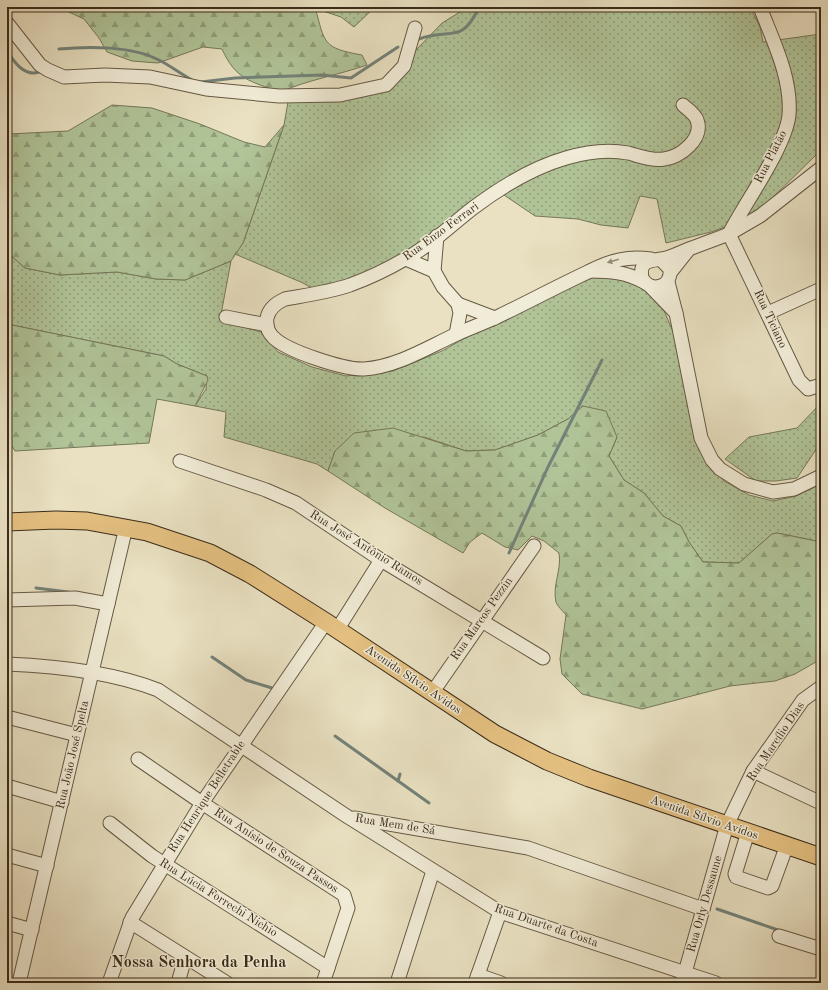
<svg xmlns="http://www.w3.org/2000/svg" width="828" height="990" viewBox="0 0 828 990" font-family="'Old Standard TT',serif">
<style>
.grass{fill:url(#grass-dots);stroke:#767859}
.forest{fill:url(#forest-firs);stroke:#767859}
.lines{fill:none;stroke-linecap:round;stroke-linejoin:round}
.stream{stroke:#738279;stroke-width:3}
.minor-casing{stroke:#665944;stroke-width:15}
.major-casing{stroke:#3b2c1a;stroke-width:19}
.minor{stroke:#f1ecd7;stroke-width:13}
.major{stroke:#e4c081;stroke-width:17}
.oneway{fill:#968c78}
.labels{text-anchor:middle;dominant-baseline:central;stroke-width:3;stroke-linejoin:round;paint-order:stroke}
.street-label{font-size:12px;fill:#3b2c1a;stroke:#f1ecd7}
.district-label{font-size:16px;font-weight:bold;fill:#3b2c1a;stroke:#f1ecd7}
</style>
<defs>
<pattern id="grass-dots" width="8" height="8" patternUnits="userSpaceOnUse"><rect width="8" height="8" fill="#b0c498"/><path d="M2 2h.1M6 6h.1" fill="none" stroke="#909f7b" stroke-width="1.8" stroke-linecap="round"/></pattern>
<pattern id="forest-firs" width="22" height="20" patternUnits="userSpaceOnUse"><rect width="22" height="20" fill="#b0c498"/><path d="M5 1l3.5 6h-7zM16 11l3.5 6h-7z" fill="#909f7b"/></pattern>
</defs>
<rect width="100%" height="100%" fill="#e9e1c2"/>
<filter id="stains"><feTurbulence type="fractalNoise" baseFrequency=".005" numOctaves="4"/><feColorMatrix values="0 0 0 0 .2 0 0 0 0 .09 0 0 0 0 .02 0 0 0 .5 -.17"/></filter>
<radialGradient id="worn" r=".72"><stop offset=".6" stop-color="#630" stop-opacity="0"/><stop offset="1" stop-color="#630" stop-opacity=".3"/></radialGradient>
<g class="grass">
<path d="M318,7H375L354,27L341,17L323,11Z"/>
<path d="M468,7H750L760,27L763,42L821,34V150L754,216L711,232L666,243L657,199L640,196L628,228L601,225L578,219L535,216L504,195L481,200L392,272L322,294L303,283L235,254L243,243L284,125L289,96L304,97L387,80L442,23Z"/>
<path d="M7,252L25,268L60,275L117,272L156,279L185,280L231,261L220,320L261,332L278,352L312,367L346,376L393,371L442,351L520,307L600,275L632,278L657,294L674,334L701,451L724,481L749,495L773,501L796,496L821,484V542L777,533L772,534L739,563L703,562L689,542L681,526L663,516L644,493L624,480L609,456L617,437L583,406L568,419L538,435L495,450L466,451L424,437L335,451L328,471L317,464L224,437L226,412L195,406L206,389L207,376L177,364L164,356L7,324Z"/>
<path d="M821,403V442L797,478L776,481H756L725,459L749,437L797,428Z"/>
</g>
<g class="forest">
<path d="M58,7H315C325,43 322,48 362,55L367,65C338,75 308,80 280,92C250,81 236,80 222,49L203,47L158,63L132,61L107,52L99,38L84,19Z"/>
<path d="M112,105L152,108L200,124L244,142L265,147L284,125L243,243L231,261L185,280L156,279L117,272L60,275L25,268L7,252L9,134L68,131Z"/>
<path d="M7,324L164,356L177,364L207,376L208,380L195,406L157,399L149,443L15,451L7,438Z"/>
<path d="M583,406L606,411L617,437L609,456L624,480L644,493L663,516L681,526L689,542L703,562L739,563L772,534L777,533L821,542V659L795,674L775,681L730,686L642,709L582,694L562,674L560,659L566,615C563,611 557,606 556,602C552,586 562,569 559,553L544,541L532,536L518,550L505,547L482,533L470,542L463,553L385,508L328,471L335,451L354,433L393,428L466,451L495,450L538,435L568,419Z"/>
</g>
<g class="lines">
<g class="stream">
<path d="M419,39C451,27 461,46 479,7"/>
<path d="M59,49C89,46 132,46 159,60C171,66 182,75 194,81"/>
<path d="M7,50C13,61 24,77 39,72"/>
<path d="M201,82L235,78L322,75L351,78L398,47"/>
<path d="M509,553L548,467L602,360"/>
<path d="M36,588L68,592"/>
<path d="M212,657L246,680L272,688"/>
<path d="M335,736L429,803"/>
<path d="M398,781L400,774"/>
<path d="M717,909L781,931"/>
</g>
<g class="minor-casing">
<g id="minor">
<path d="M760,7C773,41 792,78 789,115C786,146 745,203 729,234L799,380L808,389L821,385"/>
<path d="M7,23L40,65L48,70L64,77L105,75L150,77L206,89L279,96L340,95L386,85L404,66L415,28"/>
<path d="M689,249L729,234L760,216L821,168"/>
<path d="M406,259L434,271L437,236"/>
<path d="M661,260L670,269C672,287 651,294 642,278C639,261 649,261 661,259C670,258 681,252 689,249L670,273"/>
<path d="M434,271L443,287L458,304"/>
<path d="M590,271C558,286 528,302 497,317C484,323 470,328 457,334C428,347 397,367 364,369C345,370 286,351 273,337C268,332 266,325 267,318C269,308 276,303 285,299C307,295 329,292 350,285C369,278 388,269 405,259C430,246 451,225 473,208C501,187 531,168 566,158C586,152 607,149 628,153C640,156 652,161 664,159C680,157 704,139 697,120C695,114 687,109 683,105"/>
<path d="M644,282C626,272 610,271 590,271C611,260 628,256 651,259"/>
<path d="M651,287L676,313L668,282"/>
<path d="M676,313L701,438L712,460L720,469L744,484L773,492L794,489L821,476"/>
<path d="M768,313L821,289"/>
<path d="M226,317L267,325"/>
<path d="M456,334L460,313L458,304L495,318"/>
<path d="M180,461L266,490L296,503L381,560L543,658"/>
<path d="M7,600L75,598L108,604"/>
<path d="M337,630L381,560"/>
<path d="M7,664C55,666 112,672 158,690L348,817L500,912L716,983"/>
<path d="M432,693L534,546"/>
<path d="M7,717L77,735"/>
<path d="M138,759L202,803L344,895L348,908L323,983"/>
<path d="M753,771L821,803"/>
<path d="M7,786L62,802"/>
<path d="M354,818L528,848L703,909"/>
<path d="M110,823L152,856L328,968"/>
<path d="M748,832L735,874L736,877L768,888L772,886L787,845"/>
<path d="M7,855L47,866"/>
<path d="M130,922L227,983"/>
<path d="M7,923L32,930"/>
<path d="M779,936L821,949"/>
<path d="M478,975L501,983"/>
<path d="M19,983L126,527"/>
<path d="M109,983L132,918L202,803L326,622"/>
<path d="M178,983L185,958"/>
<path d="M397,983L433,871"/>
<path d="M475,983L500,912"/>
<path d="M682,983L727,825L753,771L803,700L821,687"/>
</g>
</g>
<g class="major-casing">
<path id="major" d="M7,522L56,520L87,521L147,532L210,553L250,574L326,622L495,734L547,761L589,778L821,857"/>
</g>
<use href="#minor" class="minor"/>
<use href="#major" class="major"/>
</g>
<defs><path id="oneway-solid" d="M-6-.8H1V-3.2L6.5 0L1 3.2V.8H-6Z"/></defs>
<use class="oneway" href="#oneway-solid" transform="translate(613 261) rotate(164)"/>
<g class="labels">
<g class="street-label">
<text transform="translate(771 157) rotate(-63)">Rua Platão</text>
<text transform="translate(441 232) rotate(-36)">Rua Enzo Ferrari</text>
<text transform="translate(770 319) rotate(65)">Rua Ticiano</text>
<text transform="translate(366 548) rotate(32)">Rua José Antônio Ramos</text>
<text transform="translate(482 619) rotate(-55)">Rua Marcos Pezzin</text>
<text transform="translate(413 680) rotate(34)">Avenida Sílvio Avidos</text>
<text transform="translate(776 742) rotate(-56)">Rua Marcílio Dias</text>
<text transform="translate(73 755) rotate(-77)">Rua João José Spelta</text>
<text transform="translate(207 797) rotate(-57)">Rua Henrique Belletrable</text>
<text transform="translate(704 818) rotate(19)">Avenida Sílvio Avidos</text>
<text transform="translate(395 825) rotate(9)">Rua Mem de Sá</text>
<text transform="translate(276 851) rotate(33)">Rua Anísio de Souza Passos</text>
<text transform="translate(218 898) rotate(32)">Rua Lúcia Forrechi Nichio</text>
<text transform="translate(705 904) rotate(-74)">Rua Orly Dessaune</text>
<text transform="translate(546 926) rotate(19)">Rua Duarte da Costa</text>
</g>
<g class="district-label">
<text x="199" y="963">Nossa Senhora da Penha</text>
</g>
</g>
<rect width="828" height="990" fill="none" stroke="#e9e1c2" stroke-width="24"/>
<rect x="8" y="8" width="812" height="974" fill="none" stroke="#3b2c1a" stroke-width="2"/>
<rect x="12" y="12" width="804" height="966" fill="none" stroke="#3b2c1a"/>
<rect width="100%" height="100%" filter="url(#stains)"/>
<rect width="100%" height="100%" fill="url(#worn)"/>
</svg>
